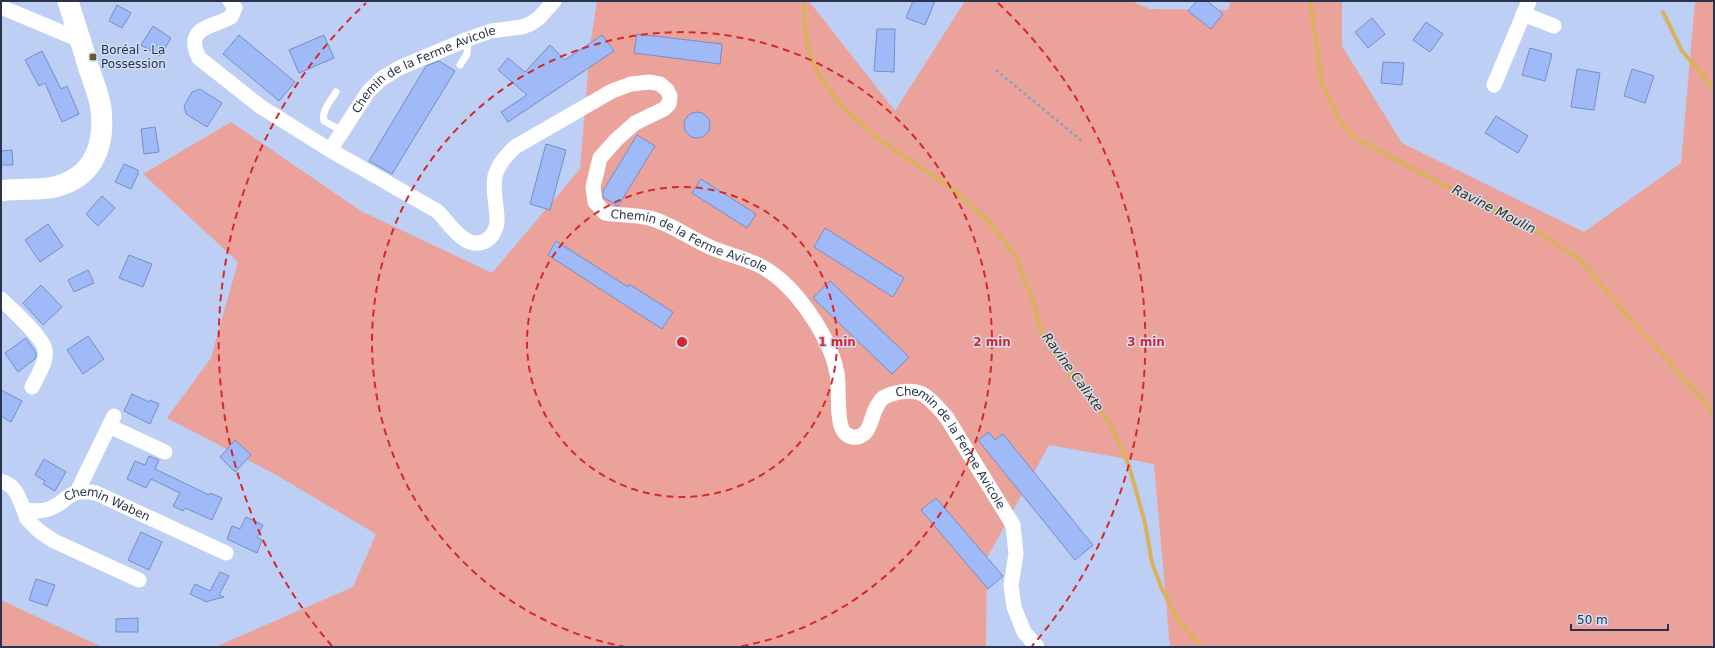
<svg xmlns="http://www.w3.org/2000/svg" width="1715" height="648" viewBox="0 0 1715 648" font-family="'DejaVu Sans',sans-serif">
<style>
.green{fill:#eba29b}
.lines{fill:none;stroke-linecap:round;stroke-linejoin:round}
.stream{stroke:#d9b25e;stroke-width:4}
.building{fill:#9fbaf7;stroke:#748ec7}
.path{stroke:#8d9dbe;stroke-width:2.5;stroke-dasharray:3 3;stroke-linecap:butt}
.lane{stroke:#fff;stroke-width:7}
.street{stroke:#fff;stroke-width:15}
.secondary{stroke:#fff;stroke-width:21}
.ring{fill:none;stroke:#d62828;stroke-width:2;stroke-dasharray:7 5}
.poi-dot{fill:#6e5828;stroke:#d0dcf5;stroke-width:1.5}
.labels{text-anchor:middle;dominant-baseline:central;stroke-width:3;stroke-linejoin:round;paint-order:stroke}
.poi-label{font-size:12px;fill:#29344c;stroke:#d0dcf5;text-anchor:start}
.street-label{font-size:12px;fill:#29344c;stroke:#d0dcf5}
.water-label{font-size:13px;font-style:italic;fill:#3f2f09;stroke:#d0dcf5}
.centre{fill:#d62828;stroke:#d0dcf5;stroke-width:2}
.ring-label{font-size:12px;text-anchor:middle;font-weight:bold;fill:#d62828;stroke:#d0dcf5;stroke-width:3;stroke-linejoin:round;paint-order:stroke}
</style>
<rect width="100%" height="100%" fill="#bdcff4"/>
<g class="green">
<path d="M597,1H809L895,111L965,1H1131L1150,9L1228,10L1231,1H1342V46L1402,143L1584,232L1681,163L1695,1H1714V647H1170L1154,464L1049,445L987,558L986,647H215L353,587L376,534L271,472L167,418L211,358L238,262L143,174L231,122L361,211L492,273L580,169L590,47Z"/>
<path d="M1,600L102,647H1Z"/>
</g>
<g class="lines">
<g class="stream">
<path d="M804,1L805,28L809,53L821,78L842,106L882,142L953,189L989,222L1014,253L1034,304L1042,334L1062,363L1110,423L1129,466L1145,523L1152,563L1162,589L1178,620L1202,647"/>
<path d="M1310,1L1322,83L1339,120L1355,138L1476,202L1539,232L1579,259L1630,319L1686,380L1714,414"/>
<path d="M1663,12L1682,51L1714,88"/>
</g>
</g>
<g class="building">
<path d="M913,1H935L925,25L906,18Z"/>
<path d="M1197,1H1207L1223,14L1211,29L1188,11Z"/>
<path d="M117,5L131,13L122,28L109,21Z"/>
<path d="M1372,18L1385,34L1368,48L1355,32Z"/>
<path d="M1426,22L1443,34L1430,52L1413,40Z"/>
<path d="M153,26L171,38L160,56L141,45Z"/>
<path d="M877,29H895L894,72L874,71Z"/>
<path d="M637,34L722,44L720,64L634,53Z"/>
<path d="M239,35L295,82L279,101L223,54Z"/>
<path d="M324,35L334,58L299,73L289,50Z"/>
<path d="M602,35L614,51L508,122L501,112L527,95L498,70L508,58L525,72L550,45L565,60Z"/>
<path d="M1530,48L1552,54L1545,81L1522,75Z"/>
<path d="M42,51L61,89L67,86L79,114L62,122L45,83L39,86L25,60Z"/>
<path d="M439,61L455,71L392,174L369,161L426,66Z"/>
<path d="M1383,62L1404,63L1402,85L1381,83Z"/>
<path d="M1577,69L1600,73L1594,110L1571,107Z"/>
<path d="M1632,69L1654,76L1645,103L1624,96Z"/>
<path d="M200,89L222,103L207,127L186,114L184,106L192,92Z"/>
<circle cx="697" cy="125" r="13"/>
<path d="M1496,116L1528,136L1518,153L1485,133Z"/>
<path d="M155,127L159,152L144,154L141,129Z"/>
<path d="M637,135L655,146L618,206L616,205L603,197V191Z"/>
<path d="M546,144L566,150L550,210L530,204Z"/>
<path d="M12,150L13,165H1V151Z"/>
<path d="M124,164L138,170V174L131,189L115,182Z"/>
<path d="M701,179L756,214L747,228L692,193Z"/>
<path d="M102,196L115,208L98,226L86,214Z"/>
<path d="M48,224L63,246L40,262L25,240Z"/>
<path d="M825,228L904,278L893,297L814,247Z"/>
<path d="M556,241L628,287L629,284L673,312L662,329L548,255Z"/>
<path d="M129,255L152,264L143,287L119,278Z"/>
<path d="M88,270L94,283L74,292L68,280Z"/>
<path d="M830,281L909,357L892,374L813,298Z"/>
<path d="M41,285L62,307L43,325L23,303Z"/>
<path d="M88,336L104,359L83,374L67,350Z"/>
<path d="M26,338L36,353V358L18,372L5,353Z"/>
<path d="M1,390L22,401L11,422L1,416Z"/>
<path d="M132,394L149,402L150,400L159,404L150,424L124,411Z"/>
<path d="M989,432L995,440L1003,434L1093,545L1075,560L978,440Z"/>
<path d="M235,440L251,455L235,472L220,457Z"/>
<path d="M149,456L159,460L155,469L209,495L210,493L222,498L212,520L185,508L183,511L173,506L180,493L151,479L146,488L127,479L135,461L145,465Z"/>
<path d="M44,459L66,472L55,491L43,484L45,481L35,475Z"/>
<path d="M936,498L1003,576L988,589L921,510Z"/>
<path d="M246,517L263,525L257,537L262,540L257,553L227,539L232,526L240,529Z"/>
<path d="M141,532L162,542L149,570L128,560Z"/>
<path d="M220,572L229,576L219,595L224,597L205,602V601L190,594L195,584L210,591Z"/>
<path d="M36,579L55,585L47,606L29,600Z"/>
<path d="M138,618V632H116V619Z"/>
</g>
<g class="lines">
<path class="path" d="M996,70L1083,142"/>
<g class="lane">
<path d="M460,65L467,54L468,39"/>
<path d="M336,92C331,101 321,111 324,121L342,131"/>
</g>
<g class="street">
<path id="s1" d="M230,1L235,8L231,17C211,28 184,27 199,58L261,107L330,150L437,211C450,223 466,253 487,240C493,236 498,226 497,219C497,205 492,190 495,176C498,164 507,155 515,147L612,91L631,84L650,82L660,84L667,90L670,96L669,104L664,109L635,123L616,140L600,158L593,187L595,202L605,213C621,216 637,214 653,219C673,225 691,239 710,247C727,255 748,258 764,268C796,286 830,337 837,373C840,386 835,427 846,434C852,439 859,438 865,433C871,427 872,415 876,408C878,405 880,400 883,398C893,392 913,388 924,395C933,401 940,410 947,418L1013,525L1016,554L1011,585L1014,607L1024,632L1037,647"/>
<path d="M1,7L80,40"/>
<path d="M1523,14L1554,26"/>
<path d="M1494,85L1529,1"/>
<path id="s2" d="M330,150L368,92L381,79L399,68L468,39L491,31L522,27L530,24L539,18L554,1"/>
<path d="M1,299C11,309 43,337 45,350C47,362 37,377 32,387"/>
<path d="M109,426L165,452"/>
<path id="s3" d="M1,481C15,484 19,498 24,510C30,510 39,512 45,510C69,505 63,487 96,493L226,553"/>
<path d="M77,492L114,416"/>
<path d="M24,510L27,519L39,531L54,541L139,580"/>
</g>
<path class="secondary" d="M1,191C20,187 40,192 58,186C95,175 105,144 101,109C99,93 91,77 87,62C81,42 74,21 68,1"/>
</g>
<g class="ring">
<circle cx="682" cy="342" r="155"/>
<path d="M626 647A310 310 0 1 1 738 647"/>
<path d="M332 646A464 464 0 0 1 366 3M998 3A464 464 0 0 1 1032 646"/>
</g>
<rect class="poi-dot" x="89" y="53" width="8" height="8" rx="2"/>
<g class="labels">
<g class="poi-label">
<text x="101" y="50">Boréal - La<tspan x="101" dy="14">Possession</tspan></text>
</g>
<g class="street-label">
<text stroke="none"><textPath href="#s2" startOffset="129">Chemin de la Ferme Avicole</textPath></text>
<text stroke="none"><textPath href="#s1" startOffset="955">Chemin de la Ferme Avicole</textPath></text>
<text stroke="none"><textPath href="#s1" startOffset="1387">Chemin de la Ferme Avicole</textPath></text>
<text stroke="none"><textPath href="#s3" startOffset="129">Chemin Waben</textPath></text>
</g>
<g class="water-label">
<text transform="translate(1494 209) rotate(27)">Ravine Moulin</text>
<text transform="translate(1073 372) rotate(54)">Ravine Calixte</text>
</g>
</g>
<circle cx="682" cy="342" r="6" class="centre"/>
<g class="ring-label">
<text x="837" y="346">1 min</text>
<text x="992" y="346">2 min</text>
<text x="1146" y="346">3 min</text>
</g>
<rect width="1715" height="648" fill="none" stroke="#29344c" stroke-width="4"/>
<path d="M1571 624v6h97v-6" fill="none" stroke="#29344c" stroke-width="2"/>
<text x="1577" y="624" font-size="12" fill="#29344c" stroke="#d0dcf5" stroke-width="3" paint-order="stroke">50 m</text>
</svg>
